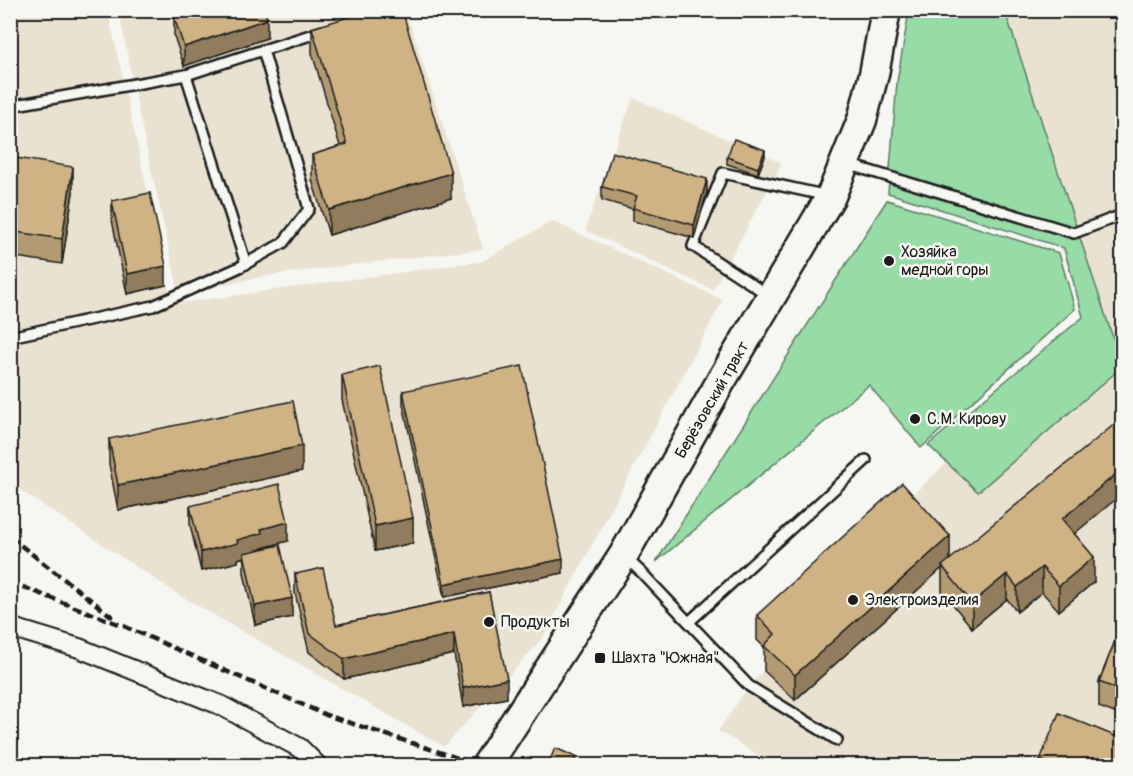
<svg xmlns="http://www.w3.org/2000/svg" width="1133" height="776" viewBox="0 0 1133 776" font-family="Pangolin,sans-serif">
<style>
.built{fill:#eae2d1}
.green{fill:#97dba7;stroke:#5a7c62;stroke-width:1.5}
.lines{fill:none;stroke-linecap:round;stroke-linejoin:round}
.service-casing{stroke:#1c1c1c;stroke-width:14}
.minor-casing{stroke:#1c1c1c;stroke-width:22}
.primary-casing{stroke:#1c1c1c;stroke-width:33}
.service{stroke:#f6f6f2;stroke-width:9}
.minor{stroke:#f6f6f2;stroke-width:18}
.primary{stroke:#f6f6f2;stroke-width:28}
.rail{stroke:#1c1c1c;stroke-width:4.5;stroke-dasharray:9 4.5;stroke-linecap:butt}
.wall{fill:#b29a72;stroke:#1c1c1c;stroke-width:1.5}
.shaded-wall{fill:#917d5d;stroke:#1c1c1c;stroke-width:1.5}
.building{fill:#cfb385;stroke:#1c1c1c;stroke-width:1.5}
.poi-dot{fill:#1c1c1c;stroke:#f6f6f2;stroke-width:2}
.labels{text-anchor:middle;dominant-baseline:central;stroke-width:5;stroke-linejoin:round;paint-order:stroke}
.poi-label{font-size:16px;fill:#1c1c1c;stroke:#f6f6f2;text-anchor:start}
.street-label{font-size:16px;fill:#1c1c1c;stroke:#f6f6f2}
</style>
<rect width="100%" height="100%" fill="#f6f6f2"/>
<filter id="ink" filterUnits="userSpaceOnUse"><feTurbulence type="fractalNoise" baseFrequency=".0167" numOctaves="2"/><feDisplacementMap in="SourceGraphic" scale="12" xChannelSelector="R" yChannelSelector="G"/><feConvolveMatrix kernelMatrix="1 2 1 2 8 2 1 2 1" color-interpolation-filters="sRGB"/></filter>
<g filter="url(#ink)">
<g class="built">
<path d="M10,11H108L172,304L483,261L552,221L723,300L542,639L444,747L179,595L11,484Z"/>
<path d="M119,11H406L483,249L272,275L179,294L140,119Z"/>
<path d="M976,11H1122V765H774L718,731L749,686L775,659L757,640L1090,329Z"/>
<path d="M633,98L782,163L713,290L585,230Z"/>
</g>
<g class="green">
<path d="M909,11H1005L1113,338L1122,339V367L978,492L928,445L1083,317L1064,248L888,193L897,82Z"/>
<path d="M887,200L1059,253L1075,309L921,448L869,385L656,562Z"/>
</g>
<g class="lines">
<g class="service-casing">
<g id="service">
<path d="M10,106L186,75"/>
<path d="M847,164L1074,233L1122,215"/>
<path d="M246,264L186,75L263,50"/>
<path d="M768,295L693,246L723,173L828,196"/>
<path d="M10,337L153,306L240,267L283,243L309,209L263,50L323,31"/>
<path d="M625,557L642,573L749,686L837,740"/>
<path d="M689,622L866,460"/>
</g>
</g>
<g class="minor-casing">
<path id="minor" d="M10,627L79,648L220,705L300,748L318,766"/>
</g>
<g class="primary-casing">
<path id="primary" d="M486,766L623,556L721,381L831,196L862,120L874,74L886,10"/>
</g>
<use href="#service" class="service"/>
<use href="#minor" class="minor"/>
<use href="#primary" class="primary"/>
<g class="rail">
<path d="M10,537L114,618"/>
<path d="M10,582L126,627L326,715L482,766"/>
</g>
</g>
<g class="wall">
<path d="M174,17L267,38L184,66L174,36Z"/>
<path d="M312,28L451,198L329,235L312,180V155L340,146L312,53Z"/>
<path d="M765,156L758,174L727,164V157Z"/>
<path d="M10,157L73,192L62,264L10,256Z"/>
<path d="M602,187L707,192L694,238L633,221V209L602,200Z"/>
<path d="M112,201L166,285L127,294L112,220Z"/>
<path d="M342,375L413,543L375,551L342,400Z"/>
<path d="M403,391L563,573L444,597L403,404Z"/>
<path d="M109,439L302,471L118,510L109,464Z"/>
<path d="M190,506L288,541L262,548V549L292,617L255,625L244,573V557L238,559V562L201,571L190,525Z"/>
<path d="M1075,534L1094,582L1059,611L1042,592L1017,612L1007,599L972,628L942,591V568L795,700L764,671V647L757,640V615L950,560Z"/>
<path d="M295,574L336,625L489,592L507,698L463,707L454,654L344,679L309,652L295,593Z"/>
<path d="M1122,623V716L1099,707V682Z"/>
<path d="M1040,760L1122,765H1040Z"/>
</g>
<g class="shaded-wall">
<path d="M267,19V38L184,66V47Z"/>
<path d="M765,150V156L758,174V168Z"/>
<path d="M73,167V192L62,264V239Z"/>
<path d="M451,173V198L329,235V210Z"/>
<path d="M707,179V192L694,238V225Z"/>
<path d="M166,266V285L127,294V274Z"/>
<path d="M302,446V471L118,510V485Z"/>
<path d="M1122,469V494L1062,544V519Z"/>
<path d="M413,518V543L375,551V526Z"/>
<path d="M288,522V541L262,548V553H244V557L238,559V562L201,571V552L237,540L261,529Z"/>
<path d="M950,536V561L795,700V675Z"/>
<path d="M1094,557V582L1059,611V586Z"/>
<path d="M563,559V573L444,597V584Z"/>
<path d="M1042,567V592L1017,612V587Z"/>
<path d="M1007,574V599L972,628V603Z"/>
<path d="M292,598V617L255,625V606Z"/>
<path d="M454,634V654L344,679V659Z"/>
<path d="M507,679V698L463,707V688Z"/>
</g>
<g class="building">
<path d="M193,10H265L267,19L184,47L174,17Z"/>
<path d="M371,10H402L451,173L329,210L312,155L347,144L312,28Z"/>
<path d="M734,139L765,150L758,168L727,157Z"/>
<path d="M612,152L707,179L694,225L633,208L637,196L602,187Z"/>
<path d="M10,157L73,167L62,239L10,231Z"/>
<path d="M150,193L166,266L127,274L112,201Z"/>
<path d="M380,366L413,518L375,526L342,375Z"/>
<path d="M522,366L563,559L444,584L403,391Z"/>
<path d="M293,401L302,446L118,485L109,439Z"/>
<path d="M1122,418V469L1062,519L1094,557L1059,586L1042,567L1017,587L1007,574L972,603L942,566Z"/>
<path d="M902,483L950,536L795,675L764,646L775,634L757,615Z"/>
<path d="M279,484L288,522L261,529L262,533L237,540L238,543L201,552L190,506Z"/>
<path d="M280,545L292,598L255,606L244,553Z"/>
<path d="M323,568L336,625L489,592L507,679L463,688L454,634L344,659L309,633L295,574Z"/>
<path d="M1122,623V691L1099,682Z"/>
<path d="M1059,713L1122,739V765H1054L1040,760Z"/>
<path d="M555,748L576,757L573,765H548Z"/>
</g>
</g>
<g class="poi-dot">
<circle cx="889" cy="261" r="6"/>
<circle cx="915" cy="419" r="6"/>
<circle cx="853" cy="600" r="6"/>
<circle cx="489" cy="622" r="6"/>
<rect x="594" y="652" width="12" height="12" rx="3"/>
</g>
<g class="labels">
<g class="poi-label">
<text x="901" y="252">Хозяйка<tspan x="901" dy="18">медной горы</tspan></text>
<text x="927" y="419">С.М. Кирову</text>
<text x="865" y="600">Электроизделия</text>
<text x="501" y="622">Продукты</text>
<text x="612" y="658">Шахта "Южная"</text>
</g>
<g class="street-label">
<text transform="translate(712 400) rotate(-60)">Берёзовский тракт</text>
</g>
</g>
<rect width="1133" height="776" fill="none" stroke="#f6f6f2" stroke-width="36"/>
<rect x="18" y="18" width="1097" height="740" fill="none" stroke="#1c1c1c" stroke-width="2" filter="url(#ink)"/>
</svg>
